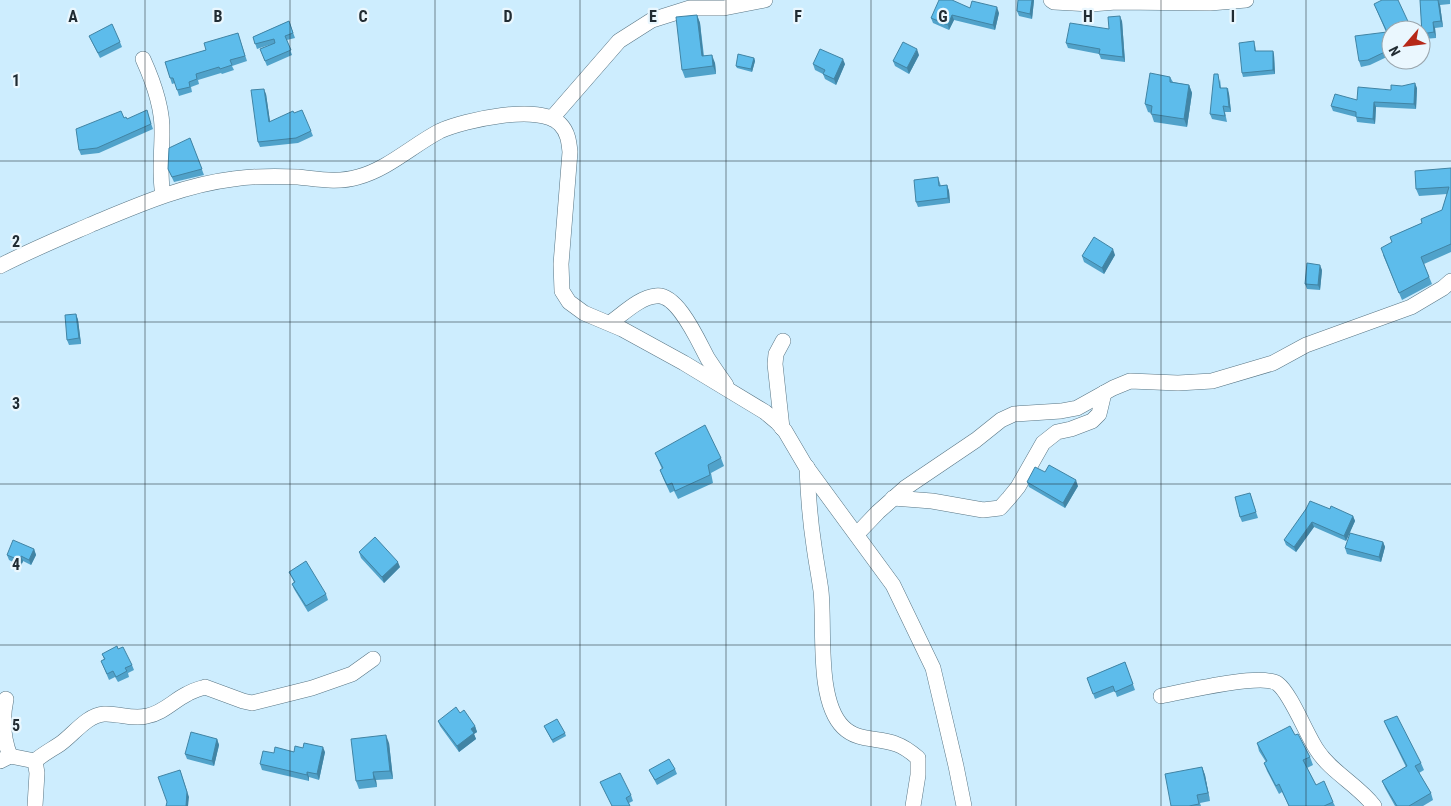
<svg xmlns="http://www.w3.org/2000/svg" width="1451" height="806" viewBox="0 0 1451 806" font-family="'Roboto Condensed',sans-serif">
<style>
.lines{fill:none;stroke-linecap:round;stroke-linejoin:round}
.minor-casing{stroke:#587584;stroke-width:16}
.minor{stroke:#fff;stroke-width:15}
.wall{fill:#50a2ca}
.shaded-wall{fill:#4184a4}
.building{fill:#5dbceb;stroke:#4184a4}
.grid{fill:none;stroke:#212c33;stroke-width:1;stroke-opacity:0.55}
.grid-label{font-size:16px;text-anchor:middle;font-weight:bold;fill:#212c33;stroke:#eaf7fe;stroke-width:4.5;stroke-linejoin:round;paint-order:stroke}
</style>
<rect width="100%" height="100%" fill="#cdedfe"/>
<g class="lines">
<g class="minor-casing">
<g id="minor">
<path d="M1051,0L1054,2L1091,4L1116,2L1210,3L1246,0"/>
<path d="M143,59C153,81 163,108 162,133C162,154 159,174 163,195"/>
<path d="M552,118L619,41L652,20L690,8H724L765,0"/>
<path d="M0,266C29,251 60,238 90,225C136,206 183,185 233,179C254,176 277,176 298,177C318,179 338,183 358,177C388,169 413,145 440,131C465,120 540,103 560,124C568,132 569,142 570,152L561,264L562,291L569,302L584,313L622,329L684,363L765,412L777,422L785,431L805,465L893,585L933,668L956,766L964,806"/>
<path d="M610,323C623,314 640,297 656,296C678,293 699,343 708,359C714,368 720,377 726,385"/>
<path d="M782,428L775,364L776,354L783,341"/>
<path d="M807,467C808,494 810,520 814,546C816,561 819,576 821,591C825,628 816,700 843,727C858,742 878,737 896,744C905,747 911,752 918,758V775L913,806"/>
<path d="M893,498L932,501L983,510L1000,508L1009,498L1018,487L1043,443L1057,432L1071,429L1092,421L1099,414L1104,393"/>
<path d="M857,534L878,512L905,488L976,440L1001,420L1014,414L1061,411L1077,408L1113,388L1130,381L1178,383L1212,381L1273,363L1306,345L1411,307L1443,288L1451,281"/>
<path d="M1161,696C1182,692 1263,672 1278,684C1291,694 1306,734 1317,750C1331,772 1358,785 1374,806"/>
<path d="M6,699C2,718 3,738 10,756"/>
<path d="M0,761L10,756L35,761L37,773L35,806"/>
<path d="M35,761C43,754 51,750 60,744C73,735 87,715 104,714C119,713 132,720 147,716C163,713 173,701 187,694C192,691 199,689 205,687L243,701L252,703L312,688L352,674L373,659"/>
</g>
</g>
<use href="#minor" class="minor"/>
</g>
<g class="wall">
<path d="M1018,0H1034L1032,19L1019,16L1017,11Z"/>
<path d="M1420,0H1450V4L1440,5L1443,27L1435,28L1436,38L1424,39L1422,34Z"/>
<path d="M1374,4L1391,30V55L1370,65L1361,67L1359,61L1386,32Z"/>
<path d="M970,8L999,13L995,30L954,20L949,30L933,23L931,18Z"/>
<path d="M697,15L700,23L704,56L715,63L716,74L685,78L682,70Z"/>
<path d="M289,21L295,38L287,40L292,55L267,66L260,49L272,44L257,49L253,37Z"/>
<path d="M1122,21L1125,62L1101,59L1099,54L1068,48L1066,43L1109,29Z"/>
<path d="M238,33L247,61L232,66L234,70L222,74L221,73L198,80L199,84L191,87L192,92L179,96L175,83L172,84L165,62L206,50Z"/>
<path d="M89,36L120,42L122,47L100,58Z"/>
<path d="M1255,45L1256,51H1273L1274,55L1275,74L1243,77L1242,73Z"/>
<path d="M919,55L909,74L895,66L893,61Z"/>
<path d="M754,58L755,61L752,72L737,68L736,66Z"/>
<path d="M813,64H845L836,85L825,79L823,74L815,70Z"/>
<path d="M1170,77L1173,82L1189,85L1192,93L1187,127L1154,122L1151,113L1148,112L1145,104Z"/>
<path d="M1220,79L1221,88H1228L1229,94L1231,112H1225L1227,122L1212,119L1210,114Z"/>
<path d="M1417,88L1416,109L1376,107L1375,124L1357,122L1356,117L1333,111L1331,106L1357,100L1391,90Z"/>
<path d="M266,94L270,122L294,113L311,131L313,136L298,143L260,147L258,142Z"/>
<path d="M148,115L153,129L99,153L81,155L79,150L124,118L127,119Z"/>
<path d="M190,138L204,175L174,182L168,169Z"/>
<path d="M1451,168V252L1424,264L1432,284L1402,300L1383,255L1392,242L1390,237L1422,223L1442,210L1447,194L1419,196L1416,189Z"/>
<path d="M938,177L941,186L947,185L949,191L950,203L918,207L916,202Z"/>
<path d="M1115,255L1104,274L1084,262L1082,256Z"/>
<path d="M1322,270L1320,290L1307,289L1305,284Z"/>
<path d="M76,314L78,320L81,344L69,345L67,340Z"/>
<path d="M655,453L721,458L724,466L711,473L713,483L678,499L674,491L670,493L663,478L660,470L662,469Z"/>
<path d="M1027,482L1078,486L1065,508L1029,487Z"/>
<path d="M1250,493L1258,518L1242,522L1240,517Z"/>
<path d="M1330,509L1353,516L1355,521L1346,541L1314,527L1296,552L1286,545L1284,540Z"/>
<path d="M1383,542L1385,547L1381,562L1347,554L1345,548Z"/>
<path d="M34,549L36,555L31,565L23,561L21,566L9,560L7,555Z"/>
<path d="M359,552L400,567L384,583L361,558Z"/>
<path d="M289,572L326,594L328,600L308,612L294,589L292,584L294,582Z"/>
<path d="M118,649L132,665L134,670L128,673L129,677L118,682L115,677L109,680L101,661L104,659L102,654Z"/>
<path d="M1125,662L1135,690L1117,697L1115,691L1095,699L1087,678Z"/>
<path d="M460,713L475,726L477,732L474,734L476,739L459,752L440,726L438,721Z"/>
<path d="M1384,721L1421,763L1424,770L1419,773L1431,793L1433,800L1423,806H1395L1385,788L1382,781L1406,767L1387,728Z"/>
<path d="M544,726L565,733L566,736L553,743Z"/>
<path d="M1295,735L1310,757L1313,765L1307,768L1316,785L1333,802L1335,806H1289L1282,792L1279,794L1267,771L1264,763L1266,762L1259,751L1257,743Z"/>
<path d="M217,739L219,745L214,766L187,759L185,754Z"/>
<path d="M389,743L393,779L376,780L377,787L359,789L356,781Z"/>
<path d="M294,752H325L319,780L309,777V781L262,770L260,764L274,753Z"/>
<path d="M1202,767L1205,775L1210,801L1200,803L1201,806H1171Z"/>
<path d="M675,769L677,774L657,785L649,770Z"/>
<path d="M600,782L631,795L633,801L629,803L630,806H612Z"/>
</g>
<g class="shaded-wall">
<path d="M1032,0H1034L1032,19L1030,14Z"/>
<path d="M1438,0L1440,5L1443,27L1441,21Z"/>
<path d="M997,7L999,13L995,30L993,25Z"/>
<path d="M697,15L700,23L704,64L702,56Z"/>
<path d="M952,15L954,20L949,30L948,25Z"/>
<path d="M1120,16L1122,21L1125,62L1123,57Z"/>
<path d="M1433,22L1435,28L1436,38L1434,32Z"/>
<path d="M917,49L919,55L909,74L907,68Z"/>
<path d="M1273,51L1274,55L1275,74L1273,70Z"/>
<path d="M712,55L715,63L716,74L713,66Z"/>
<path d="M754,58L755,61L752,72L751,69Z"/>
<path d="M843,59L845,64L836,85L834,79Z"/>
<path d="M1415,83L1417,88L1416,109L1414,104Z"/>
<path d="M1189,85L1192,93L1187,127L1184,119Z"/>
<path d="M1227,88L1229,94L1231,112L1229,107Z"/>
<path d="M264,89L266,94L271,128L269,122Z"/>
<path d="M1374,102L1376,107L1375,124L1373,119Z"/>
<path d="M947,185L949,191L950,203L948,198Z"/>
<path d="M1113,249L1115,255L1104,274L1102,268Z"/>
<path d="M1320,265L1322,270L1320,290L1318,285Z"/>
<path d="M76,314L78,320L81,344L79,338Z"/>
<path d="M1076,480L1078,486L1065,508L1063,503Z"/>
<path d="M1353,516L1355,521L1346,541L1344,536Z"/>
<path d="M1312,522L1314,527L1296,552L1294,547Z"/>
<path d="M1383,542L1385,547L1381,562L1379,557Z"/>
<path d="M34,549L36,555L31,565L29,560Z"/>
<path d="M21,556L23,561L21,566L19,560Z"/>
<path d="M398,562L400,567L384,583L382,577Z"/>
<path d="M475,726L477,732L474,734L476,739L459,752L457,746L471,729Z"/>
<path d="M386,735L389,743L393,779L390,771Z"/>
<path d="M217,739L219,745L214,766L212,761Z"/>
<path d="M323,747L325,752L319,780L317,774Z"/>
<path d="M1202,767L1205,775L1210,801L1208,793Z"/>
<path d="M180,770L189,797L188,806H186Z"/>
<path d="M307,772L309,777V781L307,775Z"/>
<path d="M373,772L376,780L377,787L374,779Z"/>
</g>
<g class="building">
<path d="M939,0H952L970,8L972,1L997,7L993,25L952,15L948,25L931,18Z"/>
<path d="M1018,0H1032L1030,14L1017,11Z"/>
<path d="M1382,0H1398L1412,30H1391V49L1368,60L1359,61L1355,36L1387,32L1374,4Z"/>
<path d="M1420,0H1438L1441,21L1433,22L1434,32L1422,34Z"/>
<path d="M697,15L702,56L712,55L713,66L682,70L676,17Z"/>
<path d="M1120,16L1123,57L1099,54L1100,49L1066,43L1070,23L1109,29L1108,17Z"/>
<path d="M289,21L293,33L285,36L291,50L265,61L260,49L275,43L274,39L255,44L253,37Z"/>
<path d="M112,24L120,42L98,53L89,36Z"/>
<path d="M238,33L245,56L230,60L232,65L220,69L219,67L196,74L197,79L189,82L190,87L177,90L173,78H170L165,62L206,50L204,43Z"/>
<path d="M1254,41L1255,51H1273V70L1242,73L1239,43Z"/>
<path d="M903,42L917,49L907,68L893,61Z"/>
<path d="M820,49L843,59L834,79L823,74L825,70L813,64Z"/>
<path d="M738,54L754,58L751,69L736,66Z"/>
<path d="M1150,73L1170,77V82L1189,85L1184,119L1151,114L1152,106L1145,104Z"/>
<path d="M1214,74H1218L1220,88H1227L1229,107L1223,106L1225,116L1210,114Z"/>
<path d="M1415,83L1414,104L1374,102L1373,119L1356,117V112L1331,106L1335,94L1357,100L1358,87L1391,90V85L1402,86Z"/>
<path d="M264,89L269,122L293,111L294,113L302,110L311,131L296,138L258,142L251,90Z"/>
<path d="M147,110L151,124L97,148L79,150L76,129L121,111L124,118L126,117L127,119Z"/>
<path d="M190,138L202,169L172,177L168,169L169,148Z"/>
<path d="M1451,168V244L1421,257L1429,277L1399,293L1381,248L1392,242L1390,237L1422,223L1421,219L1442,210L1449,187L1416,189L1415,171Z"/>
<path d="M938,177L939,186L947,185L948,198L916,202L914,180Z"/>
<path d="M1094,237L1113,249L1102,268L1082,256Z"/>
<path d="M1307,263L1320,265L1318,285L1305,284Z"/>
<path d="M76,314L79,338L67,340L65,315Z"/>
<path d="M705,425L721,458L708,465L710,475L675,491L672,483L667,485L660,470L663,468L655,453Z"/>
<path d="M1049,465L1076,480L1063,503L1027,482L1035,467L1045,472Z"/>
<path d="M1250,493L1256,512L1240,517L1235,497Z"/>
<path d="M1310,501L1330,509L1331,506L1353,516L1344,536L1312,522L1294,547L1284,540L1306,509Z"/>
<path d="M1350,533L1383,542L1379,557L1345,548Z"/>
<path d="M375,537L398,562L382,577L359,552Z"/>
<path d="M13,540L34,549L29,560L21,556L19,560L7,555Z"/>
<path d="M306,561L326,594L306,606L292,584L295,582L289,572Z"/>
<path d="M117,646L118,649L123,647L132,665L125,668L127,671L116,677L113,671L107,674L101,661L105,659L102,654Z"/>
<path d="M1125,662L1133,684L1115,692L1113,686L1093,694L1087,678Z"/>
<path d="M456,707L460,713L464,710L475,726L471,729L474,733L457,746L438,721Z"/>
<path d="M1397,716L1421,763L1415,766L1431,793L1409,806H1397L1382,781L1407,766L1384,721Z"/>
<path d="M557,719L565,733L552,740L544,726Z"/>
<path d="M1290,726L1295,735L1298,734L1310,757L1303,760L1316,785L1324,781L1333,802L1324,806H1289L1279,784L1276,786L1264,763L1267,761L1257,743Z"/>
<path d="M191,732L217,739L212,761L185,754Z"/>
<path d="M386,735L390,771L373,772L374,779L356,781L351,739Z"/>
<path d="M304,743L323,747L317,774L307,772V775L260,764L263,751L274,753L275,747L294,752L295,746L303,748Z"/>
<path d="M669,759L675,769L655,780L649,770Z"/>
<path d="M1202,767L1208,793L1197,795L1199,804L1189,806H1171L1165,774Z"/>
<path d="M180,770L187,792L186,806H166L167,802L158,777Z"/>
<path d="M620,773L631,795L626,798L630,806H612L600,782Z"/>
</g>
<path class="grid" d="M145,0V806M290,0V806M435,0V806M580,0V806M726,0V806M871,0V806M1016,0V806M1161,0V806M1306,0V806M0,161H1451M0,322H1451M0,484H1451M0,645H1451"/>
<g class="grid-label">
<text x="73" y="22">A</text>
<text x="218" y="22">B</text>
<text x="363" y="22">C</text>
<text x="508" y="22">D</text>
<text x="653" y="22">E</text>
<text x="798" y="22">F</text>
<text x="943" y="22">G</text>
<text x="1088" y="22">H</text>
<text x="1233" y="22">I</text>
<text x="16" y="86">1</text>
<text x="16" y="247">2</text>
<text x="16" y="409">3</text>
<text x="16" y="570">4</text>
<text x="16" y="731">5</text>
</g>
<g transform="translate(1406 45) rotate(242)"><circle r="24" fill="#eaf7fe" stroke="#9aa6ad"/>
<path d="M0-4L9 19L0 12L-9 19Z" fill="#b62818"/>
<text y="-8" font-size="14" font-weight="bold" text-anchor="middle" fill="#212c33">N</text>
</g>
</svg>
